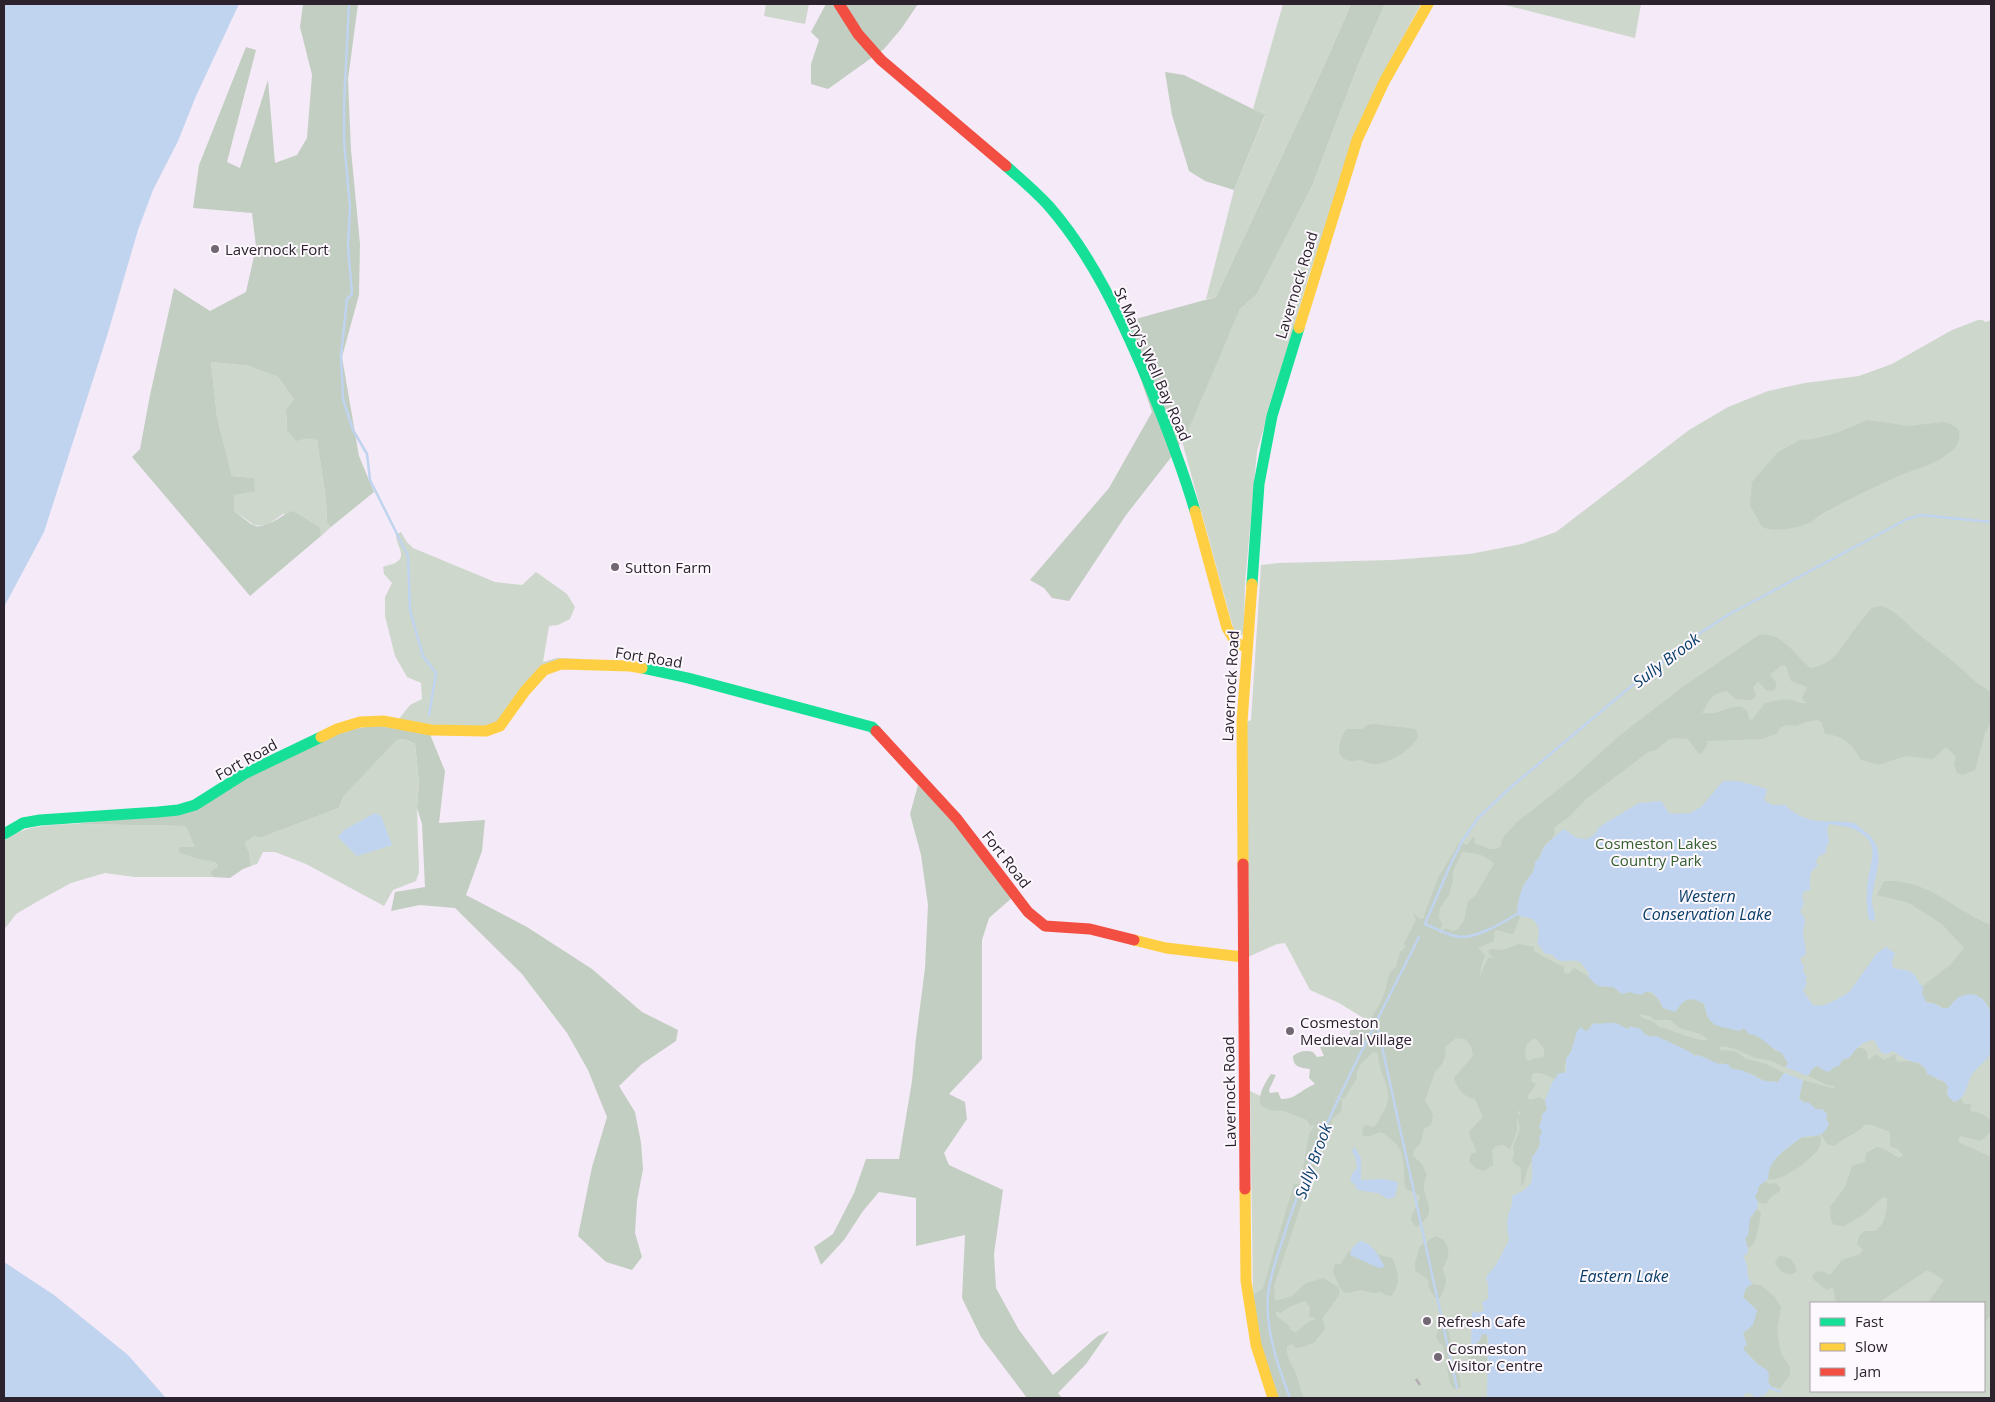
<svg xmlns="http://www.w3.org/2000/svg" width="1995" height="1402" viewBox="0 0 1995 1402" font-family="'Open Sans',sans-serif">
<style>
.green{fill:#cdd7cc;fill-rule:evenodd}
.forest{fill:#c2cec1;fill-rule:evenodd}
.water{fill:#c0d4ef}
.lines{fill:none;stroke-linecap:round;stroke-linejoin:round}
.stream{stroke:#c0d4ef;stroke-width:2.5}
.fast{stroke:#16e098;stroke-width:11}
.slow{stroke:#ffcf43;stroke-width:11}
.jam{stroke:#f24e42;stroke-width:11}
.rail{stroke:#b5aeb4;stroke-width:2.5;stroke-dasharray:9 9;stroke-linecap:butt}
.poi-dot{fill:#726874;stroke:#fdf8fe;stroke-width:2}
.labels{text-anchor:middle;dominant-baseline:central;stroke-width:4;stroke-linejoin:round;paint-order:stroke}
.poi-label{font-size:15px;fill:#2b222d;stroke:#fdf8fe;text-anchor:start}
.street-label{font-size:15px;fill:#2b222d;stroke:#fdf8fe}
.park-label{font-size:15px;fill:#335e2e;stroke:#fdf8fe}
.water-label{font-size:16px;font-style:italic;fill:#093e68;stroke:#fdf8fe}
</style>
<rect width="100%" height="100%" fill="#f5eaf7"/>
<g class="green">
<path d="M766,4H809L805,24L764,16Z"/>
<path d="M1283,4H1351L1323,68L1216,297L1206,299L1234,190L1265,116L1253,109Z"/>
<path d="M1385,4H1421L1375,89L1310,272L1257,451L1245,583L1244,631L1242,635L1237,637L1235,635L1182,441L1240,309L1257,294L1312,186L1359,63Z"/>
<path d="M1501,4H1641L1635,38Z"/>
<path d="M1978,320H1982L1986,322L1991,320V1398H1278L1253,1295L1250,1091L1279,1105L1315,1118L1365,1019L1339,1003L1310,990L1285,943L1277,944L1248,957L1247,722L1251,720L1261,565L1279,563L1392,560L1470,554L1522,544L1556,532L1689,430L1728,407L1768,391L1805,383L1859,376L1892,364L1952,330ZM1811,1303H1984V1391H1811Z"/>
<path d="M211,362L249,366L278,377L294,399L286,410L287,430L317,440L326,500L327,522L331,527L321,536L318,527L283,514L266,526L254,525L234,511V495L254,478L232,476L217,417Z"/>
<path d="M401,532L406,541L413,548L495,582L522,585L536,572L567,594L575,607L570,619L558,625L549,626L543,662L557,658L584,659L559,661L497,723C469,734 428,724 398,720L410,705L422,699L421,683L407,677L395,656L385,616V597L392,583L384,574L383,567C387,565 391,565 395,563C408,557 396,545 396,535Z"/>
<path d="M405,739L415,744L419,782L417,808L419,872L416,881L393,890L384,906L306,864L275,852H263L257,864L251,866L249,852L245,843L254,836L260,838L339,808L344,796L397,740Z"/>
<path d="M74,824L184,826L187,829L196,847L218,866L210,872L213,877H135L105,873L71,883L47,896L16,914L4,930V841C24,825 49,825 74,824Z"/>
</g>
<g class="forest">
<path d="M303,4H358L348,79L351,150L360,244L359,295L342,357L359,456L374,492L331,527L327,522L326,500L317,440L307,438L296,441L287,430L286,410L294,399L278,377L249,366L211,362L217,417L232,476L254,478L255,491L234,495V511C240,515 247,522 253,525C266,531 280,515 293,511L319,527L321,536L250,596L132,457L140,449L150,395L174,288L210,311L246,292L256,247L252,213L193,208L199,165L246,47L256,50L227,162L240,168L268,80L275,163L297,155L307,138L312,75L300,27Z"/>
<path d="M826,4H918L901,29L884,49L828,89L811,84V64L819,40L811,32Z"/>
<path d="M1351,4H1385L1359,63L1312,186L1257,294L1240,309L1186,435L1169,460L1126,515L1069,601L1052,598L1044,588L1030,580L1109,488L1152,412L1131,351L1117,322L1128,321L1216,297L1323,68Z"/>
<path d="M1165,72L1184,75L1265,115L1234,190L1205,181L1189,171L1172,115Z"/>
<path d="M1867,420L1909,426L1944,422L1953,425L1959,430C1961,441 1957,447 1949,453C1935,465 1917,468 1901,475C1875,486 1850,499 1825,512C1819,515 1813,522 1806,524C1793,529 1775,532 1762,527L1750,505L1752,482L1778,452L1800,440L1813,439L1837,433Z"/>
<path d="M1881,606C1893,609 1904,620 1913,630L1955,663L1977,683L1991,692V722L1985,733L1975,770L1963,775L1957,773L1954,764L1956,757L1946,747L1933,759L1906,756L1878,765L1860,759C1852,743 1842,735 1825,734L1822,723L1818,720L1806,722L1796,726L1788,725L1781,727L1776,734L1762,739L1706,741L1708,743L1702,753L1699,754L1688,739L1675,738L1668,740L1656,750L1648,752L1586,799L1570,816L1554,828C1557,840 1548,839 1543,848C1540,854 1541,857 1535,862C1534,875 1530,874 1525,883C1520,891 1519,905 1517,914L1520,917L1514,933L1511,934L1497,930L1494,932V941L1478,948L1485,955L1481,967L1480,978L1484,966L1488,958L1495,957L1490,955L1488,951L1491,949L1502,950L1519,944L1534,947V951L1559,965L1564,966V973L1569,974L1574,968C1584,974 1591,977 1598,986L1613,987L1622,994C1642,988 1654,989 1663,1008L1675,1012C1685,998 1689,995 1704,1004L1707,1017L1744,1028L1770,1044L1774,1050L1782,1053L1788,1064L1785,1067L1769,1060L1755,1058L1736,1049L1723,1046L1719,1047L1720,1050L1735,1051L1746,1059L1766,1064L1784,1073L1778,1082L1765,1081L1751,1074L1736,1069H1732L1722,1063L1719,1064C1696,1056 1678,1047 1656,1036L1651,1037L1641,1032L1630,1028H1623L1613,1023L1601,1025L1593,1023L1587,1031H1577L1571,1052L1566,1058L1564,1074L1561,1073L1554,1079L1541,1073H1533L1531,1081L1536,1084L1527,1097L1530,1100L1540,1097L1545,1101L1548,1108L1541,1117L1542,1132L1540,1144L1527,1170L1523,1185H1521V1168L1516,1165L1512,1160L1514,1154L1513,1147L1520,1128L1517,1116L1521,1114L1519,1110L1517,1117V1131L1510,1149L1503,1145L1496,1146L1492,1150L1493,1165L1484,1171L1475,1168L1469,1161L1471,1154L1476,1152C1475,1144 1470,1140 1469,1132L1483,1117L1475,1099C1463,1097 1458,1089 1454,1078L1473,1056L1471,1046L1465,1039L1456,1038L1446,1046L1445,1057L1442,1064L1435,1072L1425,1100L1433,1114L1431,1125L1424,1129L1421,1142L1414,1150L1413,1156L1422,1164L1427,1175C1414,1199 1446,1207 1416,1227L1411,1221C1412,1210 1419,1206 1420,1196L1405,1188C1402,1160 1409,1149 1381,1132L1370,1136H1362L1363,1127L1366,1125L1373,1127C1378,1124 1379,1119 1382,1114C1398,1092 1378,1077 1378,1053L1373,1052L1361,1064L1357,1072V1078L1345,1097L1343,1099L1334,1095L1342,1101L1341,1112L1332,1119L1331,1131L1318,1154L1313,1177L1306,1182L1301,1180L1309,1134L1315,1125L1310,1126L1307,1120L1284,1111L1271,1110L1261,1106C1257,1095 1265,1083 1271,1074L1276,1075L1269,1090L1270,1093L1278,1092L1281,1099C1295,1100 1302,1089 1315,1084L1309,1078L1310,1069C1300,1068 1293,1067 1293,1056C1299,1051 1306,1050 1313,1052L1317,1057L1324,1056L1320,1047L1325,1046L1333,1038L1349,1041L1350,1031L1365,1019L1362,1028L1365,1029C1371,1016 1381,1006 1385,991C1387,983 1388,971 1396,967L1400,952L1406,947L1404,944L1416,920L1413,913L1420,919L1425,918L1424,915L1438,878L1459,843L1461,842L1467,845L1474,836L1475,844C1485,846 1493,853 1501,846L1502,840L1505,835L1516,823L1574,777L1619,736L1684,686L1759,635C1784,632 1793,655 1811,668C1832,665 1841,649 1852,633C1858,624 1865,616 1872,608ZM1782,665L1786,666L1791,681L1807,687L1802,698L1806,703H1799C1788,696 1778,701 1765,703L1752,720L1749,719C1746,699 1732,708 1718,712C1713,714 1708,713 1702,713C1710,700 1711,693 1727,691L1736,699L1752,700L1756,695L1753,688L1758,681L1766,690L1773,691L1776,688V682L1770,675ZM1462,852C1474,853 1486,854 1494,864L1475,896L1468,901L1464,921L1458,929L1453,931L1445,928L1441,934L1439,932L1442,925L1439,917L1440,908L1449,895L1453,880L1452,874ZM1638,1014L1650,1016L1654,1020H1670L1680,1028L1700,1034L1708,1039C1701,1044 1671,1029 1659,1027L1654,1022L1643,1018ZM1535,1038L1544,1048V1057L1532,1059L1530,1061L1526,1059C1524,1049 1526,1042 1535,1038Z"/>
<path d="M1374,724L1416,729L1418,736C1414,748 1388,765 1374,764C1369,764 1365,761 1360,760C1357,760 1354,761 1352,761C1332,759 1339,739 1347,729H1362L1367,725Z"/>
<path d="M383,726L429,732L445,771L439,823L485,820L482,851L466,895L527,927L592,969L642,1012L678,1030L676,1041L642,1064L619,1086L635,1112L641,1143L643,1169L637,1201L635,1233L642,1257L632,1270L606,1262L578,1236L592,1167L607,1117L588,1070L567,1033L522,974L455,908L420,905L391,911L395,892L425,887L422,824L417,808L419,782L415,744L405,739L397,740L344,796L339,808L260,838L254,836L245,843L249,852L251,866L243,869L230,878L213,877L210,872L218,866L214,862L195,858L179,852L180,847H195L187,829L184,826L74,824L181,813L244,779L342,731L365,727Z"/>
<path d="M918,785L957,824L1013,897L989,918L982,940V1059L949,1094L965,1102L967,1119L944,1153L949,1165L1003,1190L994,1254L996,1288L1019,1330L1053,1375L1098,1336L1109,1331L1086,1364L1058,1393L1062,1398H1027L981,1337L962,1298L965,1235L916,1246V1198L879,1192L863,1211L844,1240L821,1265L814,1247L833,1234L854,1193L866,1159H899L912,1081L916,1038L925,968L928,905L921,855L910,814Z"/>
<path d="M1884,881C1929,879 1953,910 1991,925V1015C1989,1004 1981,995 1970,994L1946,1009C1944,1008 1941,1007 1939,1005C1927,1000 1919,1005 1923,986L1950,965L1964,948L1942,924L1909,903L1877,895Z"/>
<path d="M1857,1048H1862L1867,1052L1868,1061L1876,1054L1884,1060L1895,1054L1897,1062C1929,1057 1923,1078 1945,1082L1948,1087L1946,1092L1954,1102L1961,1099L1964,1104H1971L1970,1111L1980,1113L1991,1120V1131L1981,1141L1960,1136L1958,1142L1991,1157V1316L1984,1322V1303H1928L1944,1280L1927,1270L1878,1303H1836L1833,1287L1827,1290L1814,1280L1812,1275C1819,1269 1823,1271 1830,1275L1842,1260L1860,1254L1863,1250L1857,1244L1859,1236L1864,1231H1876C1886,1222 1887,1211 1887,1198L1883,1197L1863,1215L1844,1226L1834,1225L1831,1220L1830,1207L1845,1187L1852,1166L1865,1162L1866,1153L1877,1147L1882,1148L1899,1158L1903,1155L1898,1149L1890,1146V1132L1872,1125H1865C1856,1135 1844,1136 1835,1146L1827,1144L1821,1134L1825,1130L1827,1114L1822,1109H1815L1799,1099L1803,1080L1835,1089L1834,1086L1827,1085L1808,1076L1812,1069L1817,1066L1821,1069C1841,1068 1836,1063 1852,1055L1853,1050Z"/>
<path d="M1820,1135C1821,1139 1821,1142 1820,1146C1815,1158 1779,1184 1768,1179C1768,1158 1788,1148 1802,1137L1809,1138Z"/>
<path d="M1765,1181L1769,1184L1776,1183L1780,1187V1191L1772,1196L1766,1204L1758,1202L1754,1197L1758,1191V1187Z"/>
<path d="M1294,1184H1300L1303,1188V1199L1274,1286L1275,1301L1292,1296L1306,1283L1323,1278L1338,1287L1340,1293C1335,1303 1327,1310 1322,1320L1324,1323L1325,1329L1314,1343C1307,1344 1303,1348 1296,1348L1292,1344L1287,1346C1286,1360 1292,1363 1296,1374C1299,1382 1300,1390 1304,1398H1277L1257,1339L1254,1295L1263,1288ZM1305,1301L1310,1307L1309,1317L1315,1318V1320L1310,1321L1296,1332L1292,1331C1287,1321 1282,1322 1276,1315V1311L1280,1313L1291,1306Z"/>
<path d="M1755,1209L1761,1212C1759,1223 1758,1244 1748,1248L1745,1238L1750,1218L1752,1217Z"/>
<path d="M1435,1236L1444,1240C1451,1252 1449,1258 1442,1269C1449,1279 1445,1287 1440,1298H1435L1428,1286L1429,1281L1415,1270V1263L1420,1246Z"/>
<path d="M1359,1250L1392,1258C1399,1271 1401,1285 1391,1296L1385,1295L1381,1292L1373,1293L1361,1290L1346,1293L1341,1290L1333,1272L1335,1264H1341L1348,1252Z"/>
<path d="M1779,1256C1792,1257 1793,1260 1797,1271C1788,1279 1779,1271 1775,1262Z"/>
<path d="M1752,1284L1760,1285L1767,1290L1774,1296L1781,1307L1777,1331L1781,1353L1790,1368V1375L1780,1388L1772,1387L1768,1382L1769,1375L1744,1350V1347L1747,1345L1743,1333L1750,1328L1743,1296L1746,1288Z"/>
<path d="M1443,1325C1456,1334 1447,1353 1454,1366C1459,1375 1460,1376 1461,1388L1454,1389L1450,1384L1443,1345L1439,1343L1436,1336L1440,1326Z"/>
<path d="M1482,1334L1487,1335V1364H1480L1472,1368L1470,1366L1467,1353L1480,1340Z"/>
</g>
<g class="water">
<path d="M4,4H239L196,96L178,141L153,190L138,230L107,336L44,532L4,607Z"/>
<path d="M1723,781H1738L1764,788L1767,790L1764,800L1772,805H1785C1810,828 1824,818 1854,823C1858,825 1859,827 1863,830C1890,849 1874,872 1872,898C1871,906 1877,914 1874,921L1869,920C1866,907 1866,887 1869,874C1873,854 1878,842 1856,830C1848,826 1839,826 1830,824L1827,828L1829,842L1825,849L1827,851L1824,854L1819,856L1816,861L1818,866C1808,870 1810,881 1810,890L1803,892L1802,897L1804,903L1800,912C1808,920 1804,923 1803,932C1803,939 1806,946 1806,954L1800,959L1804,967L1803,971L1807,978L1805,981L1807,983L1803,991L1813,1005C1825,1008 1840,998 1850,991L1877,953L1886,947L1895,953L1892,961L1893,968C1901,970 1911,969 1916,977C1919,982 1918,984 1923,986L1922,994L1927,1003H1933L1942,1008H1949C1961,987 1986,991 1991,1015V1052C1987,1061 1978,1066 1973,1073C1965,1084 1968,1098 1954,1102L1947,1095L1948,1087L1945,1082L1927,1074L1926,1069L1919,1063L1907,1060L1893,1051L1886,1054L1881,1052L1874,1040C1861,1041 1855,1050 1848,1059H1843L1839,1066L1834,1067L1832,1070L1827,1072L1817,1066L1812,1069L1808,1076L1785,1067L1788,1064L1782,1053C1770,1049 1762,1035 1749,1034L1744,1028L1739,1031C1716,1025 1709,1028 1704,1004C1689,995 1684,999 1675,1012L1663,1008C1660,1000 1652,985 1641,995L1629,992L1622,994L1613,987L1598,986L1588,977L1589,973C1586,971 1584,965 1581,963C1572,956 1560,967 1553,955L1544,953L1540,946L1537,944C1540,935 1540,921 1529,918C1524,916 1521,918 1517,914C1517,905 1520,891 1525,883C1529,875 1535,873 1535,862C1541,858 1540,855 1543,849C1546,844 1559,832 1564,829L1577,838L1587,839L1594,835L1599,827L1639,803L1661,801L1669,813L1678,814L1690,813L1701,807Z"/>
<path d="M375,813L381,816L392,845L357,856L338,837L344,830Z"/>
<path d="M1594,1023C1602,1025 1606,1022 1614,1023C1620,1023 1623,1028 1629,1029L1630,1026L1641,1029C1644,1035 1648,1038 1656,1036C1670,1043 1683,1047 1695,1056L1699,1055L1719,1064H1728L1732,1069C1745,1068 1756,1079 1766,1081C1770,1082 1774,1081 1778,1082L1784,1073L1803,1080L1799,1099L1805,1103L1808,1102L1816,1109H1822L1827,1114L1826,1120L1829,1123C1824,1139 1814,1135 1802,1137C1788,1148 1768,1158 1768,1179L1758,1187V1191L1755,1197L1758,1202L1757,1209L1750,1218L1748,1236L1745,1238L1748,1248L1747,1254L1743,1256L1747,1265L1748,1277L1752,1284L1746,1288L1743,1297L1757,1310L1753,1325L1743,1333L1747,1345L1744,1347V1350L1757,1364L1767,1370L1769,1375L1768,1382L1772,1387L1782,1391L1781,1393L1769,1389L1765,1395L1755,1398L1750,1393H1746L1742,1398H1487L1488,1339L1487,1335L1482,1334L1480,1340L1471,1347L1472,1311L1477,1313L1484,1311L1482,1302L1488,1299V1284L1486,1277L1496,1265L1509,1240C1508,1231 1506,1225 1508,1216C1510,1208 1513,1205 1512,1196C1538,1185 1531,1180 1532,1157C1537,1151 1542,1146 1539,1137L1542,1132L1539,1126L1542,1120V1114L1547,1110L1545,1101L1552,1083L1558,1074L1566,1072V1059L1571,1052L1577,1031L1581,1027L1585,1031H1587Z"/>
<path d="M1355,1147L1361,1159V1180L1382,1179L1395,1181L1398,1183L1395,1197L1388,1199L1378,1193L1357,1190L1356,1186L1350,1180L1352,1174L1357,1168L1356,1159L1352,1151Z"/>
<path d="M1360,1241C1373,1243 1379,1257 1385,1267L1379,1268L1350,1255L1352,1248Z"/>
<path d="M4,1262L54,1295L128,1355L166,1398H4Z"/>
</g>
<g class="lines">
<g class="stream">
<path d="M349,4L344,103V141L350,208L348,246L352,294L347,299L341,356L343,399L353,430L367,454L370,480L408,556L410,610L423,656L436,673L429,715"/>
<path d="M1517,914C1502,923 1473,941 1455,936C1445,934 1435,928 1425,924L1452,861L1463,840L1478,818L1511,787L1629,688L1697,635L1728,615L1907,519L1921,515L1991,522"/>
<path d="M1377,1024L1457,1388"/>
<path d="M1459,1397V1398"/>
<path d="M1290,1398C1278,1366 1265,1330 1268,1295C1270,1272 1280,1249 1287,1226C1320,1125 1372,1032 1419,937"/>
</g>
<g class="fast">
<path d="M1006,166C1021,179 1035,191 1048,205C1092,255 1121,318 1147,379C1165,423 1182,466 1195,511"/>
<path d="M1252,584L1259,484L1272,416L1299,328"/>
<path d="M642,668L688,678L872,727L876,731"/>
<path d="M4,834L23,823L40,820L158,812L178,810L195,805L244,774L321,737"/>
</g>
<g class="slow">
<path d="M1299,328L1357,140L1384,82L1428,4"/>
<path d="M1195,511L1227,628L1236,643L1246,647"/>
<path d="M321,737L337,729L360,722L383,721L431,730L486,731L500,726L525,691L544,670L561,664L630,666L642,668"/>
<path d="M1243,864L1242,722L1252,584"/>
<path d="M1134,940L1166,948L1243,957"/>
<path d="M1245,1189L1246,1281L1256,1345L1273,1398"/>
</g>
<g class="jam">
<path d="M839,4L858,34L881,60L1006,166"/>
<path d="M876,731L957,819L1028,912L1045,926L1090,929L1134,940"/>
<path d="M1243,864L1245,1189"/>
</g>
<path class="rail" d="M1416,1379L1420,1385"/>
</g>
<g class="poi-dot">
<circle cx="215" cy="249" r="5"/>
<circle cx="615" cy="567" r="5"/>
<circle cx="1290" cy="1031" r="5"/>
<circle cx="1427" cy="1321" r="5"/>
<circle cx="1438" cy="1357" r="5"/>
</g>
<g class="labels">
<g class="poi-label">
<text x="225" y="249">Lavernock Fort</text>
<text x="625" y="567">Sutton Farm</text>
<text x="1300" y="1022">Cosmeston<tspan x="1300" dy="17">Medieval Village</tspan></text>
<text x="1437" y="1321">Refresh Cafe</text>
<text x="1448" y="1348">Cosmeston<tspan x="1448" dy="17">Visitor Centre</tspan></text>
</g>
<g class="street-label">
<text transform="translate(1296 285) rotate(-73)">Lavernock Road</text>
<text transform="translate(1153 364) rotate(66)">St Mary's Well Bay Road</text>
<text transform="translate(649 657) rotate(9)">Fort Road</text>
<text transform="translate(1230 686) rotate(-87)">Lavernock Road</text>
<text transform="translate(246 759) rotate(-29)">Fort Road</text>
<text transform="translate(1007 859) rotate(52)">Fort Road</text>
<text transform="translate(1229 1092) rotate(-91)">Lavernock Road</text>
</g>
<g class="park-label">
<text x="1656" y="843">Cosmeston Lakes<tspan x="1656" dy="17">Country Park</tspan></text>
</g>
<g class="water-label">
<text transform="translate(1666 660) rotate(-37)">Sully Brook</text>
<text x="1707" y="896">Western<tspan x="1707" dy="18">Conservation Lake</tspan></text>
<text transform="translate(1313 1161) rotate(-70)">Sully Brook</text>
<text x="1624" y="1276">Eastern Lake</text>
</g>
</g>
<rect width="1995" height="1402" fill="none" stroke="#2b222d" stroke-width="10"/>
<rect x="1810" y="1302" width="175" height="90" fill="#fdf8fe" stroke="#a9a2aa"/>
<rect x="1820" y="1318" width="25" height="8" fill="#16e098" stroke="#a9a2aa"/>
<text x="1855" y="1327" font-size="15" fill="#2b222d">Fast</text>
<rect x="1820" y="1343" width="25" height="8" fill="#ffcf43" stroke="#a9a2aa"/>
<text x="1855" y="1352" font-size="15" fill="#2b222d">Slow</text>
<rect x="1820" y="1368" width="25" height="8" fill="#f24e42" stroke="#a9a2aa"/>
<text x="1855" y="1377" font-size="15" fill="#2b222d">Jam</text>
</svg>
